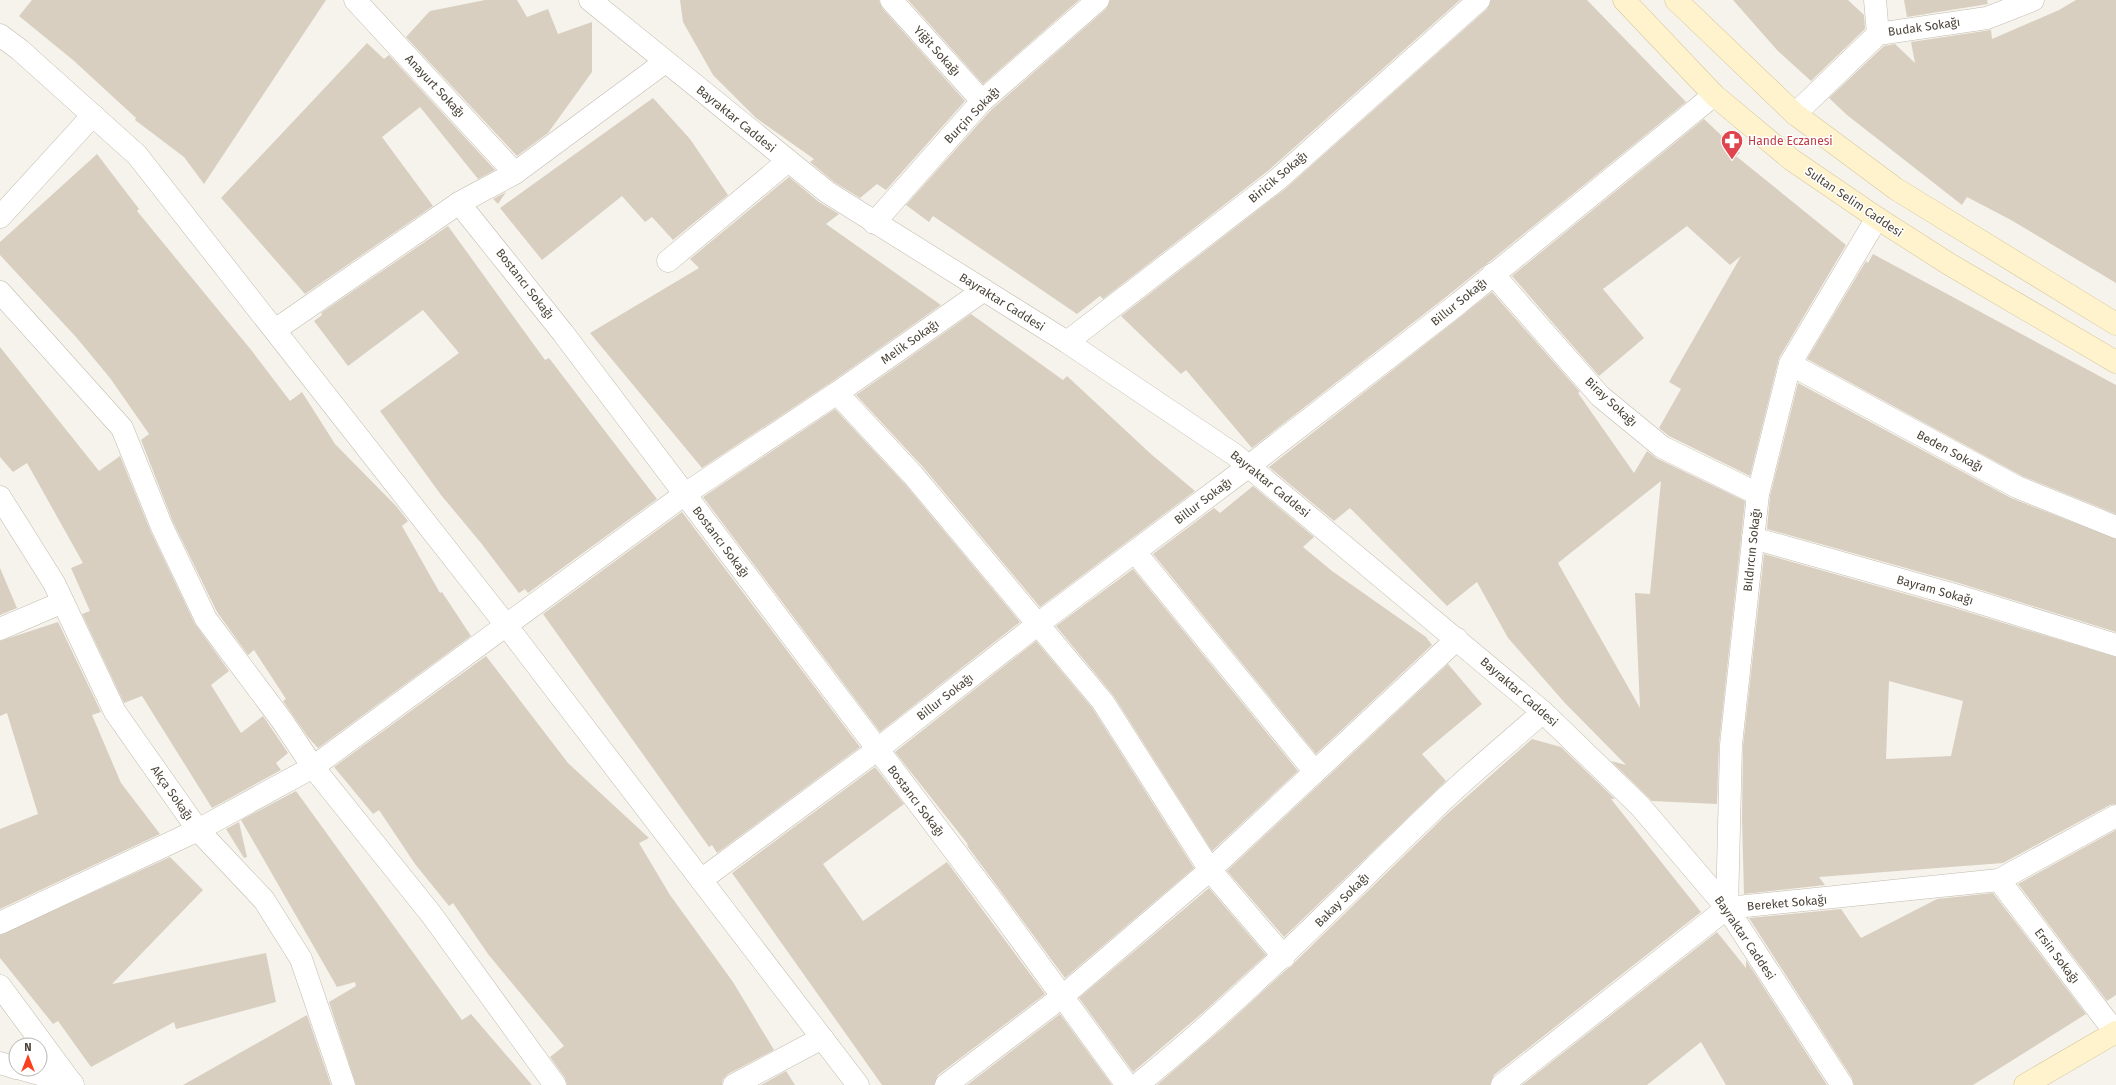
<svg xmlns="http://www.w3.org/2000/svg" width="2116" height="1085" viewBox="0 0 2116 1085" font-family="'Fira Sans',sans-serif">
<style>
.building{fill:#d8cfc1;fill-rule:evenodd}
.lines{fill:none;stroke-linecap:round;stroke-linejoin:round}
.minor-casing{stroke:#c2bbae;stroke-width:23}
.tertiary-casing{stroke:#c2bbae;stroke-width:23}
.secondary-casing{stroke:#d6c79b;stroke-width:23}
.minor{stroke:#fff;stroke-width:22}
.tertiary{stroke:#fff;stroke-width:22}
.secondary{stroke:#fff3cd;stroke-width:22}
.labels{text-anchor:middle;dominant-baseline:central;stroke-width:3;stroke-linejoin:round;paint-order:stroke}
.street-label{font-size:12px;fill:#4b4439;stroke:#fff}
.health-label{font-size:12px;fill:#be3a42;stroke:#fff;text-anchor:start}
</style>
<rect width="100%" height="100%" fill="#f6f3ec"/>
<g class="building">
<path d="M32,0H326L204,184L184,157L135,120L136,118L73,60L19,16Z"/>
<path d="M485,0H517L527,17L548,9L558,34L592,22V72L548,133L517,156L406,37L430,11Z"/>
<path d="M680,0H879L882,8L965,101L886,190L877,184L860,198L834,182L810,162L814,159L756,118L713,75L683,22Z"/>
<path d="M908,0H1079L983,84Z"/>
<path d="M1110,0H1460L1269,170L1103,299L1100,296L1077,314L933,216L929,222L906,205L991,110L1106,9Z"/>
<path d="M1491,0H1587L1686,102L1451,293L1252,448L1186,370L1181,374L1121,316L1285,189L1487,9Z"/>
<path d="M1733,0H1848L1864,15L1865,29L1811,81L1777,50Z"/>
<path d="M1904,0H1987L1988,4L1907,17Z"/>
<path d="M2076,0H2116V283L2011,220L1967,197L1962,205L1847,115L1829,98L1884,46L1895,44L1915,63L1911,42L1991,30L1992,39L2059,10Z"/>
<path d="M367,43L384,59L389,55L495,170L478,179L420,107L382,137L433,206L305,294L221,198Z"/>
<path d="M653,98L690,139L728,195L673,240L652,217L645,222L622,196L542,260L500,208Z"/>
<path d="M1704,119L1740,153L1736,156L1846,245L1779,358L1750,476L1669,436L1659,428L1681,389L1669,382L1741,256L1730,265L1687,226L1603,289L1644,338L1599,376L1512,276Z"/>
<path d="M97,154L139,209L137,211L252,351L290,401L302,392L335,444L396,506L408,521L402,526L440,593L442,592L471,636L318,748L308,737L283,701L286,699L254,650L248,655L217,612L173,522L141,440L149,434L110,378L76,337L0,255V242Z"/>
<path d="M789,177L819,202L839,214L826,224L941,305L830,383L702,468L590,333L699,268L690,259Z"/>
<path d="M506,192L498,204L493,199Z"/>
<path d="M448,226L545,360L549,358L657,499L528,593L525,589L519,593L481,543L441,495L380,411L459,353L423,310L348,366L314,321L322,315L321,313Z"/>
<path d="M1873,254L2116,385V514L2022,476L1807,359L1866,261L1868,263Z"/>
<path d="M1492,292L1580,392L1578,393L1634,473L1647,451L1656,458L1745,501L1719,744L1717,804L1652,801L1611,761L1626,765L1564,702L1508,638L1477,582L1447,606L1350,508L1334,521L1269,467ZM1661,481L1650,594L1635,593L1640,708L1558,563Z"/>
<path d="M971,314L1063,380L1067,376L1152,455L1195,491L1040,607L923,467L856,395Z"/>
<path d="M0,347L99,471L120,456L151,532L195,624L229,671L211,685L241,733L263,716L288,753L276,763L281,770L212,808L142,696L124,703L82,614L90,611L71,568L83,563L27,463L13,472L0,457Z"/>
<path d="M1798,383L2011,498L2116,539V632L1959,583L1767,529L1770,496Z"/>
<path d="M835,409L904,483L1020,622L880,732L703,497Z"/>
<path d="M1253,486L1314,537L1303,547L1332,571L1426,637L1432,645L1316,754L1153,554L1214,508L1220,513Z"/>
<path d="M682,512L860,747L717,853L712,845L709,847L543,614Z"/>
<path d="M1764,554L1951,607L2116,657V804L2110,805L2003,863L1819,877L1825,885L1744,894L1742,818L1743,746ZM1889,681L1963,701L1951,756L1886,759Z"/>
<path d="M0,568L17,608L0,615Z"/>
<path d="M1133,569L1298,771L1212,851L1113,695L1056,626Z"/>
<path d="M58,622L101,712L92,715L121,783L160,834L0,909V829L38,814L7,713L0,716V641Z"/>
<path d="M1036,641L1093,709L1194,868L1065,978L968,847L967,843L895,752Z"/>
<path d="M486,656L568,763L649,838L639,843L670,895L733,982L774,1050L728,1074L723,1079L722,1085H567L565,1078L550,1057L564,1046L488,954L453,903L449,906L415,864L379,810L373,814L334,767Z"/>
<path d="M1448,664L1482,704L1422,754L1446,781L1284,937L1227,871Z"/>
<path d="M1532,739L1561,747L1615,799H1611L1701,912L1494,1075L1490,1085H1157L1223,1028L1287,969L1292,966L1296,961L1446,815Z"/>
<path d="M875,767L904,804L823,864L863,921L947,862L1045,994L938,1075L934,1085H882L732,873Z"/>
<path d="M296,791L462,1020L471,1014L532,1085H356L329,1002L356,986L355,982L337,987L241,820Z"/>
<path d="M239,822L247,857L244,858L226,829Z"/>
<path d="M2116,830V995L2107,1001L2018,884Z"/>
<path d="M170,857L203,890L112,984L266,953L276,1002L176,1029L174,1022L91,1067L58,1021L53,1024L0,958V935Z"/>
<path d="M1209,888L1266,955L1207,1009L1133,1072L1079,998Z"/>
<path d="M1993,893L2086,1014L1973,1085H1854L1852,1078L1749,918L1841,909L1861,938L1937,899Z"/>
<path d="M1717,932L1746,968V960L1827,1085H1726L1701,1042L1647,1085H1522Z"/>
<path d="M1060,1014L1112,1085H967Z"/>
<path d="M307,1015L331,1085H183Z"/>
<path d="M786,1071L795,1085H761Z"/>
</g>
<g class="lines">
<g class="minor-casing">
<g id="minor">
<path d="M355,0L515,173"/>
<path d="M891,0L982,101"/>
<path d="M1875,0L1878,34"/>
<path d="M0,35L20,50L137,155L506,625L858,1085"/>
<path d="M665,62L515,173L459,203L563,333L1000,911L1127,1085"/>
<path d="M1795,114L1878,34L1987,18L2033,0"/>
<path d="M0,217L93,115"/>
<path d="M874,223L982,101L1098,0"/>
<path d="M668,261L788,161"/>
<path d="M1493,274L1600,396L1662,447L1758,494"/>
<path d="M0,292L122,428L162,527L206,619L283,722L313,767L431,914L555,1085"/>
<path d="M275,330L459,203"/>
<path d="M1067,342L1277,180L1479,0"/>
<path d="M1790,364L2017,487L2116,527"/>
<path d="M837,393L984,290"/>
<path d="M0,497L54,583L115,712L198,830L264,900L301,959L344,1085"/>
<path d="M1753,538L1955,595L2116,645"/>
<path d="M1135,552L1315,772"/>
<path d="M0,629L63,602"/>
<path d="M701,880L878,749L1038,624L1249,466L1459,303L1714,95"/>
<path d="M1999,880L2115,1032"/>
<path d="M1727,908L1731,745L1758,494L1790,364L1877,218"/>
<path d="M0,923L198,830L313,767L685,494L837,393L913,475L1103,702L1210,870L1284,957"/>
<path d="M0,986L73,1085"/>
<path d="M0,1063L16,1068"/>
<path d="M21,1069L72,1083"/>
<path d="M734,1085L822,1038"/>
<path d="M946,1085L1063,996L1210,870L1457,639"/>
<path d="M1137,1085C1244,999 1338,901 1437,806C1471,773 1508,743 1543,712"/>
<path d="M1502,1085L1727,908L1999,880L2116,816"/>
</g>
</g>
<g class="tertiary-casing">
<path id="tertiary" d="M590,0L827,192L1067,342L1235,455L1543,712L1640,806L1727,908L1842,1085"/>
</g>
<g class="secondary-casing">
<g id="secondary">
<path d="M1624,0L1714,95L1792,160L1877,218L1949,264L2116,362"/>
<path d="M1676,0L1795,114L1896,189L2116,324"/>
<path d="M2025,1085L2116,1032"/>
</g>
</g>
<use href="#minor" class="minor"/>
<use href="#tertiary" class="tertiary"/>
<use href="#secondary" class="secondary"/>
</g>
<defs>
<g id="pharmacy-pin" transform="scale(1.15)"><path d="M0 17L-7.5 6A9.5 9.5 0 1 1 7.5 6Z" fill="#e0444e" stroke="#fff"/><path d="M-2-6h4v4h4v4h-4v4h-4v-4h-4v-4h4Z" fill="#fff"/></g>
</defs>
<g fill-rule="evenodd">
<use href="#pharmacy-pin" x="1732" y="141"/>
</g>
<g class="labels">
<g class="street-label">
<text transform="translate(1924 27) rotate(-8)">Budak Sokağı</text>
<text transform="translate(937 51) rotate(48)">Yiğit Sokağı</text>
<text transform="translate(435 86) rotate(47)">Anayurt Sokağı</text>
<text transform="translate(972 115) rotate(-46)">Burçin Sokağı</text>
<text transform="translate(736 119) rotate(39)">Bayraktar Caddesi</text>
<text transform="translate(1278 177) rotate(-40)">Biricik Sokağı</text>
<text transform="translate(1854 202) rotate(34)">Sultan Selim Caddesi</text>
<text transform="translate(525 284) rotate(52)">Bostancı Sokağı</text>
<text transform="translate(1002 302) rotate(32)">Bayraktar Caddesi</text>
<text transform="translate(1459 302) rotate(-39)">Billur Sokağı</text>
<text transform="translate(910 342) rotate(-35)">Melik Sokağı</text>
<text transform="translate(1611 402) rotate(43)">Biray Sokağı</text>
<text transform="translate(1950 451) rotate(28)">Beden Sokağı</text>
<text transform="translate(1270 484) rotate(39)">Bayraktar Caddesi</text>
<text transform="translate(1203 501) rotate(-37)">Billur Sokağı</text>
<text transform="translate(721 542) rotate(53)">Bostancı Sokağı</text>
<text transform="translate(1752 550) rotate(-84)">Bıldırcın Sokağı</text>
<text transform="translate(1935 590) rotate(16)">Bayram Sokağı</text>
<text transform="translate(1519 692) rotate(41)">Bayraktar Caddesi</text>
<text transform="translate(945 697) rotate(-38)">Billur Sokağı</text>
<text transform="translate(172 793) rotate(55)">Akça Sokağı</text>
<text transform="translate(916 801) rotate(53)">Bostancı Sokağı</text>
<text transform="translate(1342 900) rotate(-45)">Bakay Sokağı</text>
<text transform="translate(1787 903) rotate(-5)">Bereket Sokağı</text>
<text transform="translate(1745 938) rotate(56)">Bayraktar Caddesi</text>
<text transform="translate(2057 956) rotate(53)">Ersin Sokağı</text>
</g>
<g class="health-label">
<text x="1748" y="141">Hande Eczanesi</text>
</g>
</g>
<g transform="translate(28 1057)"><circle r="19" fill="#ffffff" stroke="#b7b4b0"/>
<path d="M0-3L7 15L0 10L-7 15Z" fill="#fc3f1d"/>
<text y="-6" font-size="11" font-weight="bold" text-anchor="middle" fill="#4b4439">N</text>
</g>
</svg>
